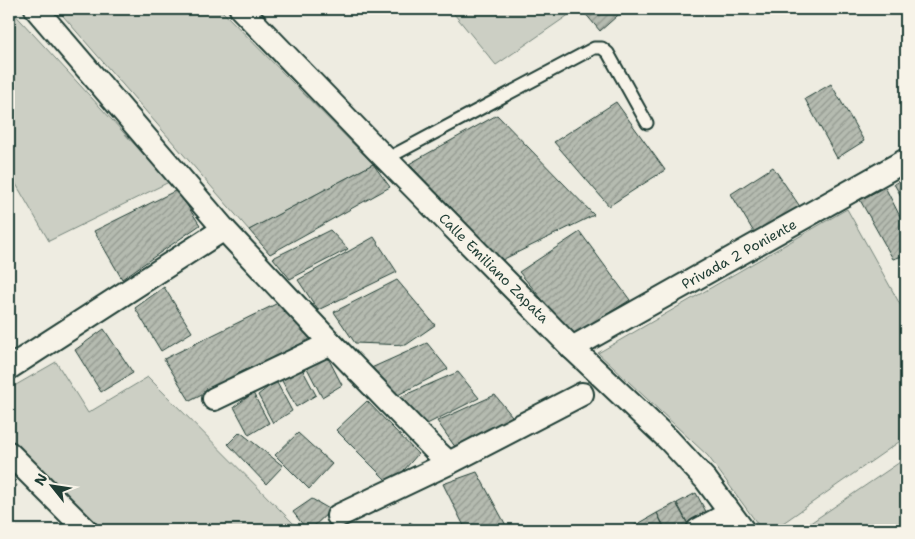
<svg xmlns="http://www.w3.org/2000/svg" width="915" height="539" viewBox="0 0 915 539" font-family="'Shantell Sans',sans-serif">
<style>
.grass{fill:#cccfc4;stroke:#76867c}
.building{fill:url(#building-hatch);stroke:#1f3d34}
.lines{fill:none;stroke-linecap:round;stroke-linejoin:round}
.lane-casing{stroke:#1f3d34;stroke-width:15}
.street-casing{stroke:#1f3d34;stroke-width:26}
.lane{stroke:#f7f3e8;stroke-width:11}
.street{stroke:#f7f3e8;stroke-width:22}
.labels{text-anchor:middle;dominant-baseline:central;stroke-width:5;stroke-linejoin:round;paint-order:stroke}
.street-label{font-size:14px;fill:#1f3d34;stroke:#f7f3e8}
</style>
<defs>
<pattern id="building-hatch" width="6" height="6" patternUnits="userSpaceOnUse" patternTransform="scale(1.25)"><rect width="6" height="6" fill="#b5bbb0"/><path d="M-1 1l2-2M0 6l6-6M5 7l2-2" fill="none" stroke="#939990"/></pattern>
</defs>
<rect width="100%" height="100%" fill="#eeece1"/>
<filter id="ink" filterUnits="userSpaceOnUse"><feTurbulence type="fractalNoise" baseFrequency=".02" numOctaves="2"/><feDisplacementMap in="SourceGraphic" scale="10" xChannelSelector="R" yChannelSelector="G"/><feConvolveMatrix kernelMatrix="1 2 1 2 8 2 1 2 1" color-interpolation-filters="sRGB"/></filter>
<g filter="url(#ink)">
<g class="grass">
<path d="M9,9H10L169,182L49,241L9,172Z"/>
<path d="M57,9H220L373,164L249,230Z"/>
<path d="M450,9H566L570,14L496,65Z"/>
<path d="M847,209L906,315V437L773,530H762L708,456L598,353Z"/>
<path d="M56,362L88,413L148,377L300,530H100L9,442V389Z"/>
<path d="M906,458V530H800Z"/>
</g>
<g class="building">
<path d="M588,9H625L600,31L584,12Z"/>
<path d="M831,84L864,141L837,158L805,99Z"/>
<path d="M616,102L665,170L609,206L554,142Z"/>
<path d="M497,115L594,215L502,260L409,164Z"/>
<path d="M373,164L390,187L270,254L249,230Z"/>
<path d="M773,167L801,208L755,234L731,194Z"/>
<path d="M906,177V193L901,196L894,184Z"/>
<path d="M885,187L906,228V255L893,259L860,200Z"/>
<path d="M177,190L200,225L122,279L94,231Z"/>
<path d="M330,230L348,249L290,279L273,258Z"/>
<path d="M580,232L630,300L573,336L519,272Z"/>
<path d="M374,237L397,272L318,310L298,280Z"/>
<path d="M397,280L435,325L406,345L355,343L334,312Z"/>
<path d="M164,287L192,332L161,351L135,308Z"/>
<path d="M280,302L315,338L190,401L164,359Z"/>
<path d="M104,329L133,373L101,392L75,350Z"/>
<path d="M427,343L448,369L390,399L369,369Z"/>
<path d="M326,354L342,385L322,397L307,368Z"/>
<path d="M300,365L316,395L296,407L281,379Z"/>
<path d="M458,372L479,398L421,427L400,397Z"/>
<path d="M276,381L292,411L273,423L258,395Z"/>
<path d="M253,393L269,423L249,435L234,407Z"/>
<path d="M495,395L516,421L458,451L437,421Z"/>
<path d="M367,401L418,454L391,485L336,430Z"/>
<path d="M240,432L283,466L266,484L228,444Z"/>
<path d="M298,433L332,464L309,489L275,455Z"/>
<path d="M9,472L17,486L9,492Z"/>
<path d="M477,472L508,529L506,530H466L443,484Z"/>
<path d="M696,493L711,521L691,530L677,503Z"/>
<path d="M312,499L331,510L310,530H307L293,512Z"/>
<path d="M676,503L691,530H666L657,513Z"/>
<path d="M657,513L665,530H641L638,524Z"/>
<path d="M410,522L419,530H402Z"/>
<path d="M637,524L640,530H625Z"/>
</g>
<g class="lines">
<g class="lane-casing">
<path id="lane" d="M386,159L594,48H602L608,53L647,123"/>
</g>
<g class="street-casing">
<g id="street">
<path d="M36,9L224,229L331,343L435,450L449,463L338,516"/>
<path d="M241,9L386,159L572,348L669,440L706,480L743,530"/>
<path d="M572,348L906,160"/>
<path d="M9,368L224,229"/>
<path d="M214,399L331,343"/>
<path d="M9,453L86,530"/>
<path d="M449,463L582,394"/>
<path d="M698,530L730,513"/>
</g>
</g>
<use href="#lane" class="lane"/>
<use href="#street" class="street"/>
</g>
</g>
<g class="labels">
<g class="street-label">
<text transform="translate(739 254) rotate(-29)">Privada 2 Poniente</text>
<text transform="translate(494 268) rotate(45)">Calle Emiliano Zapata</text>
</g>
</g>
<rect width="915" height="539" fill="none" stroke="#f7f3e8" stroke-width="30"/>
<rect x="15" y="15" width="885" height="509" fill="none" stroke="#1f3d34" stroke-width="2" filter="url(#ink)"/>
<g transform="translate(52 486) rotate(300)" stroke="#f7f3e8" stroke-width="4" paint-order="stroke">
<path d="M0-4L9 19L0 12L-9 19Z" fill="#1f3d34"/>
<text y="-8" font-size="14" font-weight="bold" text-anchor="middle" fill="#1f3d34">N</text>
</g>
</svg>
